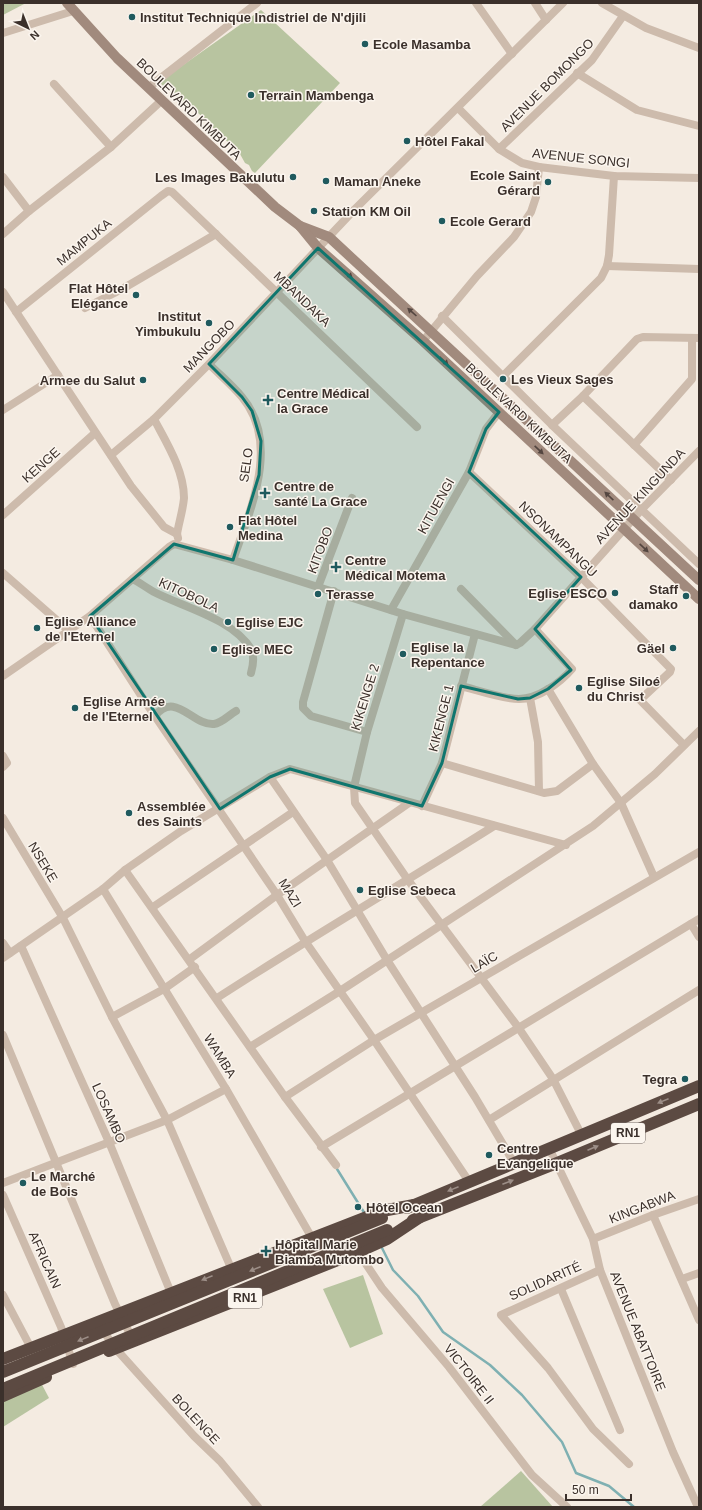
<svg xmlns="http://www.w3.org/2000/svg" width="702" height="1510" viewBox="0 0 702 1510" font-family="Arial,sans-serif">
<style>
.green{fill:#b8c4a0}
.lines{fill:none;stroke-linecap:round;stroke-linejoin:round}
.stream{stroke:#7fb0b2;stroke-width:2.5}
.street{stroke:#cdbbac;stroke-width:8}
.secondary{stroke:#a18a7d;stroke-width:10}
.highway{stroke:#5c4a42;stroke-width:12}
.highway-bridge{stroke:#5c4a42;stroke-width:12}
.oneway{fill:#544640}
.oneway2{fill:#9c8e87}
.marked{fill:#0f766e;fill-opacity:0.2;stroke:#0f766e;stroke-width:3;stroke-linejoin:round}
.poi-dot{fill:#1f5a5e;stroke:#fbf5ee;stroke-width:1.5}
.labels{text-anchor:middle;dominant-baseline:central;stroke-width:3;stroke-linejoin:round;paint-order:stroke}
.shield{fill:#fbf5ee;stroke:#756b66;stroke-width:1}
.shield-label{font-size:12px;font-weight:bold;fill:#3b302b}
.poi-label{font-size:13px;font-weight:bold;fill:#3b302b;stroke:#fbf5ee;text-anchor:start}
.street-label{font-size:13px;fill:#3b302b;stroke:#fbf5ee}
</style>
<rect width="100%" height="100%" fill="#f4ebe1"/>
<g class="green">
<path d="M3,3H26L3,15Z"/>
<path d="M261,10L340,83L255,173L252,171L249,165L245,163L240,154L193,108L186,107L159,82Z"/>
<path d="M363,1275L383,1334L350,1348L323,1289Z"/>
<path d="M39,1379L49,1398L3,1427V1395Z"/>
<path d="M521,1471L553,1507H480Z"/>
</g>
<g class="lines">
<g class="stream">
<path d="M337,1169L365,1214"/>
<path d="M381,1246L393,1270L418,1296L443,1332L490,1365L522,1395L562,1442L576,1473L609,1486L634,1507"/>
</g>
<g class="street">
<path d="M476,3L512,54"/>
<path d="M535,3L546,20"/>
<path d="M602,3L646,28L699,48"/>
<path d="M3,33L73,11"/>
<path d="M577,73L637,110L699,126"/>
<path d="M54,84L111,147"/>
<path d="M148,88L257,3"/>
<path d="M458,108L499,149L522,163L539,167L614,176L699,178"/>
<path d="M499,149L592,60L623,16"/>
<path d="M3,177L29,211"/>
<path d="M3,234L29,211L111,147L161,101"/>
<path d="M607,266L699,269"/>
<path d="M3,292L131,486L164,527L177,534"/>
<path d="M85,308L124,288L216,234"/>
<path d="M16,312L161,196L168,191L172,192L417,427"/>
<path d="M442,316L552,425L699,564"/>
<path d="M423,341L477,276L514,237L531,212L536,197L539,167"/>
<path d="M209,364C220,375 232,385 242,397C281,444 250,510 233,560"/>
<path d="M503,376L601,278L607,266L609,255L614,176"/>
<path d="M583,396L671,480"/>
<path d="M3,410L58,375"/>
<path d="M154,419C166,442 184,470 184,498C183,510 179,522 177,534L178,538"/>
<path d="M552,425L582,397L637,339L643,337L699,338"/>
<path d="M634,445L692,379V338"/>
<path d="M111,455L154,419L209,364L355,209L563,3"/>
<path d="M469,472L581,577L671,669L670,672L640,700L684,745"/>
<path d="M3,515L95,433"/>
<path d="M3,573L68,630"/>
<path d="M133,579C140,583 147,588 154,592C183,607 233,619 251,649C255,657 253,666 251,673"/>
<path d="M318,587L352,498"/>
<path d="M461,589L515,644"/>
<path d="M334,591L303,702V708L311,716L367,732"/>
<path d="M391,610L469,472L486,429L499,412"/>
<path d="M403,614L367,732L354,787L355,803L408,880L518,1027L553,1079L581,1134"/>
<path d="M90,616L144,700L277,895L305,941L374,1040L470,1183"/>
<path d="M516,645L520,643L535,629L642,509L699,451"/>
<path d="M3,676L90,616L169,547L174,544L233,560L403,614L516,645"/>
<path d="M461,686C477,690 503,699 519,699C538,699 560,683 572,669L535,629"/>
<path d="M548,689L593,764L621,803L654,877"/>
<path d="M530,698L538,742L539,791"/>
<path d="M155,716C175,690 193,726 214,724C222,723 229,715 236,711"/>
<path d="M3,756L7,763L3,767"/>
<path d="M442,763L544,793L557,791L593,764"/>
<path d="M270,777L327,860L387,960L475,1097L514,1163"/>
<path d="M422,806L442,763L475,634"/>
<path d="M3,818L63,918L112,1017L167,1120L231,1268"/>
<path d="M125,870L285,1097L336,1165"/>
<path d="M103,889L226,1089L312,1238"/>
<path d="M153,907L293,812"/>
<path d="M691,924L699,937"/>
<path d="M3,943L10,953"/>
<path d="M21,946L109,1142L171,1293"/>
<path d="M3,958L103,889L125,870L181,831L270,777L290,769L566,845"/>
<path d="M190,959L277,895L409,803"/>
<path d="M217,998C308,939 402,884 494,826"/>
<path d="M112,1017L164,989L195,967"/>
<path d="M3,1035L115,1304L133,1340"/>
<path d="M250,1047L340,991L593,826L655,774L699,731"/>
<path d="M285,1097L374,1040L699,852"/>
<path d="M489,1120L699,990"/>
<path d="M321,1147L699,919"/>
<path d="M549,1148L593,1239L600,1270L673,1452L698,1507"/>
<path d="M3,1183L167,1120L226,1089"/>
<path d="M3,1195L61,1327L73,1364"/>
<path d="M653,1215L699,1320"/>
<path d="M593,1239L653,1215L699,1199"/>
<path d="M358,1252L382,1288L449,1367L532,1475L567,1507"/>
<path d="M600,1270L501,1315L548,1368L593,1429L629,1464"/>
<path d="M682,1279L699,1273"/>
<path d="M561,1289L620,1430"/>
<path d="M3,1295L31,1348"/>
<path d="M101,1328L116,1349L194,1436L220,1461L258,1507"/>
</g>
<g class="secondary">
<path d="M67,3L117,58L275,207L300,226L329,237L699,580"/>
<path d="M300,226L318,248L423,341L699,599"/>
</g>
<g class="highway">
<path d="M407,1208L699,1086"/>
<path d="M413,1220L557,1163L699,1104"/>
<path d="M109,1351L358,1252L387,1239L420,1217"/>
<path d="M3,1359L382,1211L414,1205"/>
<path d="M3,1396L46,1377"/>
</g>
<g class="highway-bridge">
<path d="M3,1372L382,1218"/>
<path d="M3,1389L387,1230"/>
</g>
</g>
<defs><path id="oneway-solid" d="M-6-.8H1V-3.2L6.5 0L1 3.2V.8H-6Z"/></defs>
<g class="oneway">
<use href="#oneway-solid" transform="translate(348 274) rotate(42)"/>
<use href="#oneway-solid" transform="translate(412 312) rotate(-138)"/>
<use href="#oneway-solid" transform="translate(444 361) rotate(43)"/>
<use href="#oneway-solid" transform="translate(539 450) rotate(43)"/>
<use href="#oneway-solid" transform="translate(609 496) rotate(-137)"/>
<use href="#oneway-solid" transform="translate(644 548) rotate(43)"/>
</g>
<g class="oneway2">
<use href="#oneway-solid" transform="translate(663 1101) rotate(158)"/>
<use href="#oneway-solid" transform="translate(593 1148) rotate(-23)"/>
<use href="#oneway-solid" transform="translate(508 1182) rotate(-21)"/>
<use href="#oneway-solid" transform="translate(453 1189) rotate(158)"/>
<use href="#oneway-solid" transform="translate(255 1269) rotate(158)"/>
<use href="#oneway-solid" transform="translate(207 1278) rotate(158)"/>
<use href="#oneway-solid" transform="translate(83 1339) rotate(158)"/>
</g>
<path class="marked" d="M318,248L499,412L486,429L469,472L581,577L535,629L571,670L548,689L530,698L518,699L461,686L442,763L422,806L290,769L270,777L220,809L90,616L174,544L233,560L259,475L261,441L252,411L242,397L209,364Z"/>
<g class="poi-dot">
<circle cx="132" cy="17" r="4"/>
<circle cx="365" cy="44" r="4"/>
<circle cx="251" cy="95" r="4"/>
<circle cx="407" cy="141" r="4"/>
<circle cx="293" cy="177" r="4"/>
<circle cx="326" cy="181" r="4"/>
<circle cx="548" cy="182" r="4"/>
<circle cx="314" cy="211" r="4"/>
<circle cx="442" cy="221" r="4"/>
<circle cx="136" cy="295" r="4"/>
<circle cx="209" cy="323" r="4"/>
<circle cx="503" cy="379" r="4"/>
<circle cx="143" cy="380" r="4"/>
<path d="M266 394h4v4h4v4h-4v4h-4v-4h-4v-4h4z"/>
<path d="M263 487h4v4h4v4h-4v4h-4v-4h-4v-4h4z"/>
<circle cx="230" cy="527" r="4"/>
<path d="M334 561h4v4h4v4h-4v4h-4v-4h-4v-4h4z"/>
<circle cx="615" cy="593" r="4"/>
<circle cx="318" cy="594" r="4"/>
<circle cx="686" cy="596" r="4"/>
<circle cx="228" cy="622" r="4"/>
<circle cx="37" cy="628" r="4"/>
<circle cx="673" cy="648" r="4"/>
<circle cx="214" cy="649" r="4"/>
<circle cx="403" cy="654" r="4"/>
<circle cx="579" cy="688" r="4"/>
<circle cx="75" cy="708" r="4"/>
<circle cx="129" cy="813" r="4"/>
<circle cx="360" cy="890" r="4"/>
<circle cx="685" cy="1079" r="4"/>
<circle cx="489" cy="1155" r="4"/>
<circle cx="23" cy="1183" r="4"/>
<circle cx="358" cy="1207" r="4"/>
<path d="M264 1245h4v4h4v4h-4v4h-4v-4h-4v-4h4z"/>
</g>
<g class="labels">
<g class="shield">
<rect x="611" y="1123" width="34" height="20" rx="3"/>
<rect x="228" y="1288" width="34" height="20" rx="3"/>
</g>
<g class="shield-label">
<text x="628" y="1133">RN1</text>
<text x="245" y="1298">RN1</text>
</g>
<g class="poi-label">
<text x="140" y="17">Institut Technique Indistriel de N'djili</text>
<text x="373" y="44">Ecole Masamba</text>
<text x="259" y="95">Terrain Mambenga</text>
<text x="415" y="141">Hôtel Fakal</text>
<text x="540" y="175" text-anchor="end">Ecole Saint<tspan x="540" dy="15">Gérard</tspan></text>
<text x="285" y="177" text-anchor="end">Les Images Bakulutu</text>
<text x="334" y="181">Maman Aneke</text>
<text x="322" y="211">Station KM Oil</text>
<text x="450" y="221">Ecole Gerard</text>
<text x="128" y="288" text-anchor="end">Flat Hôtel<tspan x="128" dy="15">Elégance</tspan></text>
<text x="201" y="316" text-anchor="end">Institut<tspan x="201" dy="15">Yimbukulu</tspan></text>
<text x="511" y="379">Les Vieux Sages</text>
<text x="135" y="380" text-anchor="end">Armee du Salut</text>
<text x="277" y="393">Centre Médical<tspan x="277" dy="15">la Grace</tspan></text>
<text x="274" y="486">Centre de<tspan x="274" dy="15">santé La Grace</tspan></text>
<text x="238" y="520">Flat Hôtel<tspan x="238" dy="15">Medina</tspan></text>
<text x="345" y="560">Centre<tspan x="345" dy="15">Médical Motema</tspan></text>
<text x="678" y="589" text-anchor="end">Staff<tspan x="678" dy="15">damako</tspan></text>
<text x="607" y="593" text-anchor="end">Eglise ESCO</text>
<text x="326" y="594">Terasse</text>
<text x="45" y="621">Eglise Alliance<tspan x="45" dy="15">de l'Eternel</tspan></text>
<text x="236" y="622">Eglise EJC</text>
<text x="411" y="647">Eglise la<tspan x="411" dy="15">Repentance</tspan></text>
<text x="665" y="648" text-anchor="end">Gäel</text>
<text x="222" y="649">Eglise MEC</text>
<text x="587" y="681">Eglise Siloé<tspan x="587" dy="15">du Christ</tspan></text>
<text x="83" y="701">Eglise Armée<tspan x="83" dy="15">de l'Eternel</tspan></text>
<text x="137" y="806">Assemblée<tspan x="137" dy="15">des Saints</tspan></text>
<text x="368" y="890">Eglise Sebeca</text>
<text x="677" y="1079" text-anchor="end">Tegra</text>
<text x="497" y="1148">Centre<tspan x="497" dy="15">Evangelique</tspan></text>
<text x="31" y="1176">Le Marché<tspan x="31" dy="15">de Bois</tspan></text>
<text x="366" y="1207">Hôtel Ocean</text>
<text x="275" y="1244">Hôpital Marie<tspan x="275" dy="15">Biamba Mutombo</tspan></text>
</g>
<g class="street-label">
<text transform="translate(547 85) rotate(-45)">AVENUE BOMONGO</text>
<text transform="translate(189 109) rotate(44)">BOULEVARD KIMBUTA</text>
<text transform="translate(581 158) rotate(6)">AVENUE SONGI</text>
<text transform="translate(84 242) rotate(-39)">MAMPUKA</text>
<text transform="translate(302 299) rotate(44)">MBANDAKA</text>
<text transform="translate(209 346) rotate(-46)">MANGOBO</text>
<text transform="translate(519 413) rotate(43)">BOULEVARD KIMBUTA</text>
<text transform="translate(41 465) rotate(-42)">KENGE</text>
<text transform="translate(246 465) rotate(-82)">SELO</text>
<text transform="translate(640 496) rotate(-47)">AVENUE KINGUNDA</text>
<text transform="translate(436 506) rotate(-61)">KITUENGI</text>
<text transform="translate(558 539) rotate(44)">NSONAMPANGU</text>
<text transform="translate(320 550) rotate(-69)">KITOBO</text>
<text transform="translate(189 595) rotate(25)">KITOBOLA</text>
<text transform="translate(365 697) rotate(-73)">KIKENGE 2</text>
<text transform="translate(441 718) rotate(-76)">KIKENGE 1</text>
<text transform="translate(43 862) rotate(59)">NSEKE</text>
<text transform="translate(290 893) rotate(58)">MAZI</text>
<text transform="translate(484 962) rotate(-31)">LAÏC</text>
<text transform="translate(220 1056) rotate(58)">WAMBA</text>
<text transform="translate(109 1113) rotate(66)">LOSAMBO</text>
<text transform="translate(642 1207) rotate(-21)">KINGABWA</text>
<text transform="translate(45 1260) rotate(66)">AFRICAIN</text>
<text transform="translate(545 1281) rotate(-24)">SOLIDARITÉ</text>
<text transform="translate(638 1331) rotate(68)">AVENUE ABATTOIRE</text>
<text transform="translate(469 1374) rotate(52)">VICTOIRE II</text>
<text transform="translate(196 1419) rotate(47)">BOLENGE</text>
</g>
</g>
<rect width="702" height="1510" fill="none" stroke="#3b302b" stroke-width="8"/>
<g transform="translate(28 28) rotate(137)" stroke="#fbf5ee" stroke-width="3" paint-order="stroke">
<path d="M0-3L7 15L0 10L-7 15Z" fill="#3b302b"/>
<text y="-6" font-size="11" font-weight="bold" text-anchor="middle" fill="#3b302b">N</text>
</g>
<path d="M566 1494v6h65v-6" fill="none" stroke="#3b302b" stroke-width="2"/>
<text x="572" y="1494" font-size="12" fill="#3b302b" stroke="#fbf5ee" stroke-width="3" paint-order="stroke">50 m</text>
</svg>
